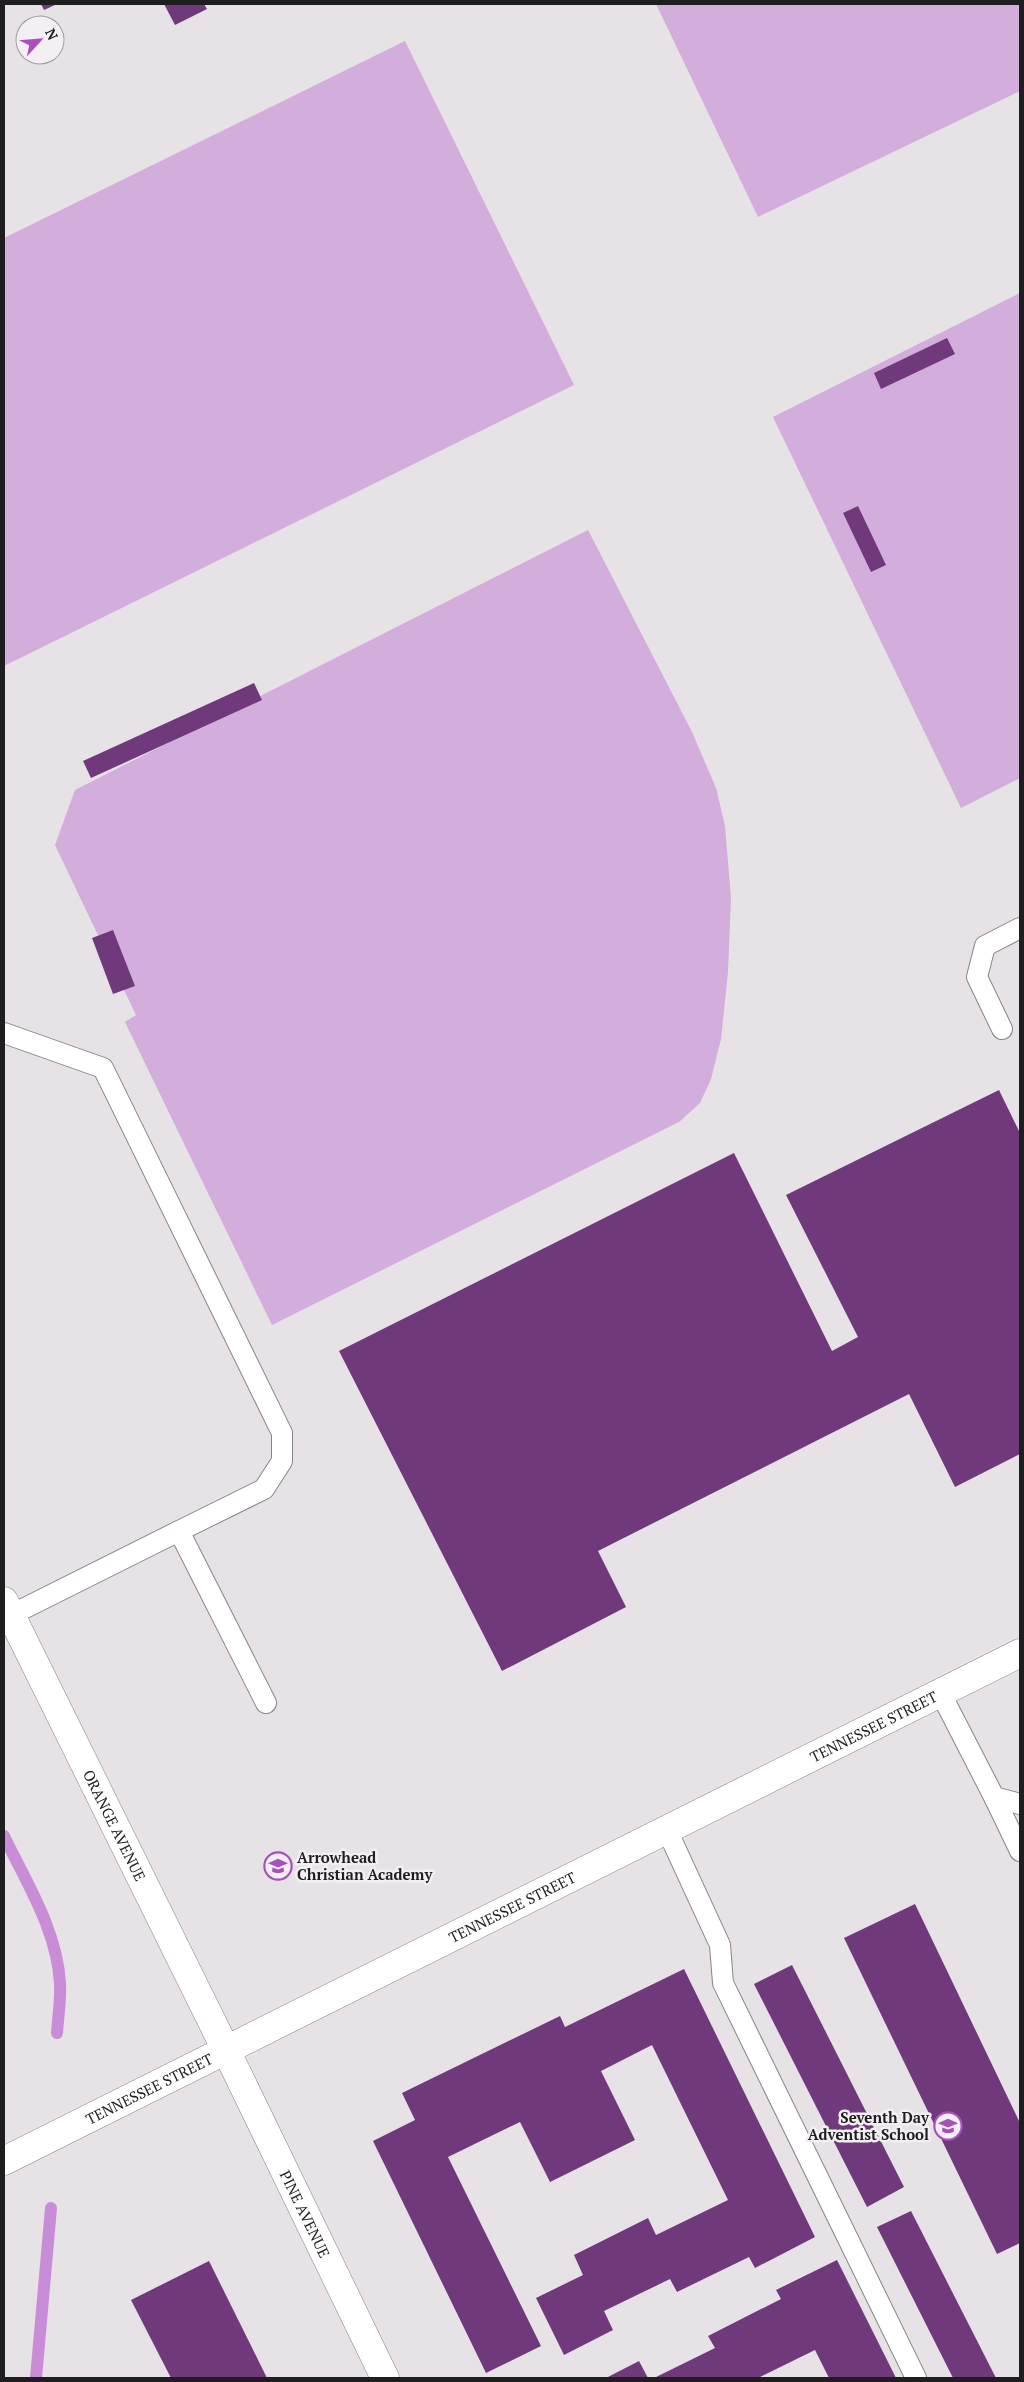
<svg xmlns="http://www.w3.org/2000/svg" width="1024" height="2382" viewBox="0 0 1024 2382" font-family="'PT Serif',serif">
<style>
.green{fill:#d3addb}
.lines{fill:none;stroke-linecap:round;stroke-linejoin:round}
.stream{stroke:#c98dd7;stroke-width:12}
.building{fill:#70397c}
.service-casing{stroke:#878488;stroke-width:22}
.minor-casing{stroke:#878488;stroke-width:29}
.tertiary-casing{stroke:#878488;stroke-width:29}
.secondary-casing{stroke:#878488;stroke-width:29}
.service{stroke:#fff;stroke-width:20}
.minor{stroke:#fff;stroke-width:28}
.tertiary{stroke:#fff;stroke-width:28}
.secondary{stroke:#fff;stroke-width:28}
.labels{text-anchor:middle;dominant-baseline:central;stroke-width:5;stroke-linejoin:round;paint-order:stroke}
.street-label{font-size:15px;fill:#1e1d1f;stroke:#f3eff4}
.poi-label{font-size:15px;font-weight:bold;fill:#1e1d1f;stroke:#f3eff4;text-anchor:start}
</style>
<rect width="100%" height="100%" fill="#e6e2e6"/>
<g class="green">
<path d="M656,4H1020V91L758,217Z"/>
<path d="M405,41L574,385L4,666V238Z"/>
<path d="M1020,293V778L961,808L773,417Z"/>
<path d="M588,530L692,732L716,788L725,826L731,898L728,972L721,1039L711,1079L700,1103L679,1122L272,1325L125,1022L136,1015L55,845L75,790Z"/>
</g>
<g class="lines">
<g class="stream">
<path d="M4,1836C26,1882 57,1930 60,1983C61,1999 58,2017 57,2033"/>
<path d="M36,2378L51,2208"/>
</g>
</g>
<g class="building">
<path d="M41,4H57L44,10Z"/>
<path d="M164,4H204L207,9L175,25Z"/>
<path d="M947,338L955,354L881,389L874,373Z"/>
<path d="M858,506L886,565L871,572L843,513Z"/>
<path d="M254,683L262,700L91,778L83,761Z"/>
<path d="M113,930L135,986L113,994L92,938Z"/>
<path d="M999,1090L1020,1133V1454L955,1487L909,1394L598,1551L626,1607L502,1671L339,1351L734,1153L832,1351L858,1337L786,1195Z"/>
<path d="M915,1904L1020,2123V2243L997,2254L844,1938Z"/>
<path d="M792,1965L904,2187L867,2207L754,1984Z"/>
<path d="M684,1969L815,2237L755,2268L749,2257L677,2292L670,2279L604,2311L613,2330L564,2355L536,2298L583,2275L574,2255L648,2218L656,2235L728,2200L652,2045L601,2071L635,2140L550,2182L520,2122L448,2157L541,2346L486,2373L373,2141L415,2120L402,2093L560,2016L565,2027Z"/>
<path d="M911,2211L996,2378H953L877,2227Z"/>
<path d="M837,2260L896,2378H829L815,2350L758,2378H654L715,2348L708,2336L781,2299L776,2290Z"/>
<path d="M209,2261L267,2378H171L131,2300Z"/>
<path d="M639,2361L648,2378H606Z"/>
</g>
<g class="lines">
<g class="service-casing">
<g id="service">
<path d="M1002,1029L977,977L985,946L1020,928"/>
<path d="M4,1033L103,1068L282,1433V1461L264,1489L179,1531"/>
<path d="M11,1615L179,1531L266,1703"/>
<path d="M940,1692L994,1797L1020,1804"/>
<path d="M994,1797L1020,1851"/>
<path d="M667,1830L720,1945L723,1983L916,2378"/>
</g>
</g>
<g class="minor-casing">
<g id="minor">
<path id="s1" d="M226,2050L385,2378"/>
</g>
</g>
<g class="tertiary-casing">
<g id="tertiary">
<path id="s2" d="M4,1601L226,2050"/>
</g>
</g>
<g class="secondary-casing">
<g id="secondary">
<path id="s3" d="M4,2161L1020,1653"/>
</g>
</g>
<use href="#service" class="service"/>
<use href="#minor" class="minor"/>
<use href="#tertiary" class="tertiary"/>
<use href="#secondary" class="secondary"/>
</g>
<defs>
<g id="school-ring" transform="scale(1.4375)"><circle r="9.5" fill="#f3eff4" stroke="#a84fbb" stroke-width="1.5"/><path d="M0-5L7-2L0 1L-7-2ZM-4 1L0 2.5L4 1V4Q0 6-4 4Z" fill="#a84fbb"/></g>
</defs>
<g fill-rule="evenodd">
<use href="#school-ring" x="278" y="1866"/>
<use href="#school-ring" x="948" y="2126"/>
</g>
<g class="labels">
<g class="street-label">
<text stroke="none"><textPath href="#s3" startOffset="972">TENNESSEE STREET</textPath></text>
<text stroke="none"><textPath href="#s2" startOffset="250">ORANGE AVENUE</textPath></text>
<text stroke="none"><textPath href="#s3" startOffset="568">TENNESSEE STREET</textPath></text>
<text stroke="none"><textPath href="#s3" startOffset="162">TENNESSEE STREET</textPath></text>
<text stroke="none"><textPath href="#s1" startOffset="182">PINE AVENUE</textPath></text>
</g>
<g class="poi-label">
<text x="297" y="1857">Arrowhead<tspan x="297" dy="17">Christian Academy</tspan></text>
<text x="929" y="2117" text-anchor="end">Seventh Day<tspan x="929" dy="17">Adventist School</tspan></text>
</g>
</g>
<rect width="1024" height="2382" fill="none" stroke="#1e1d1f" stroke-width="10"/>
<g transform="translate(40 40) rotate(64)"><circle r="24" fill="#f3eff4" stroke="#9e9b9f"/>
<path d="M0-4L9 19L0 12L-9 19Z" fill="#a84fbb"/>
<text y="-8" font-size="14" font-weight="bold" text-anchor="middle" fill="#1e1d1f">N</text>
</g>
</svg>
